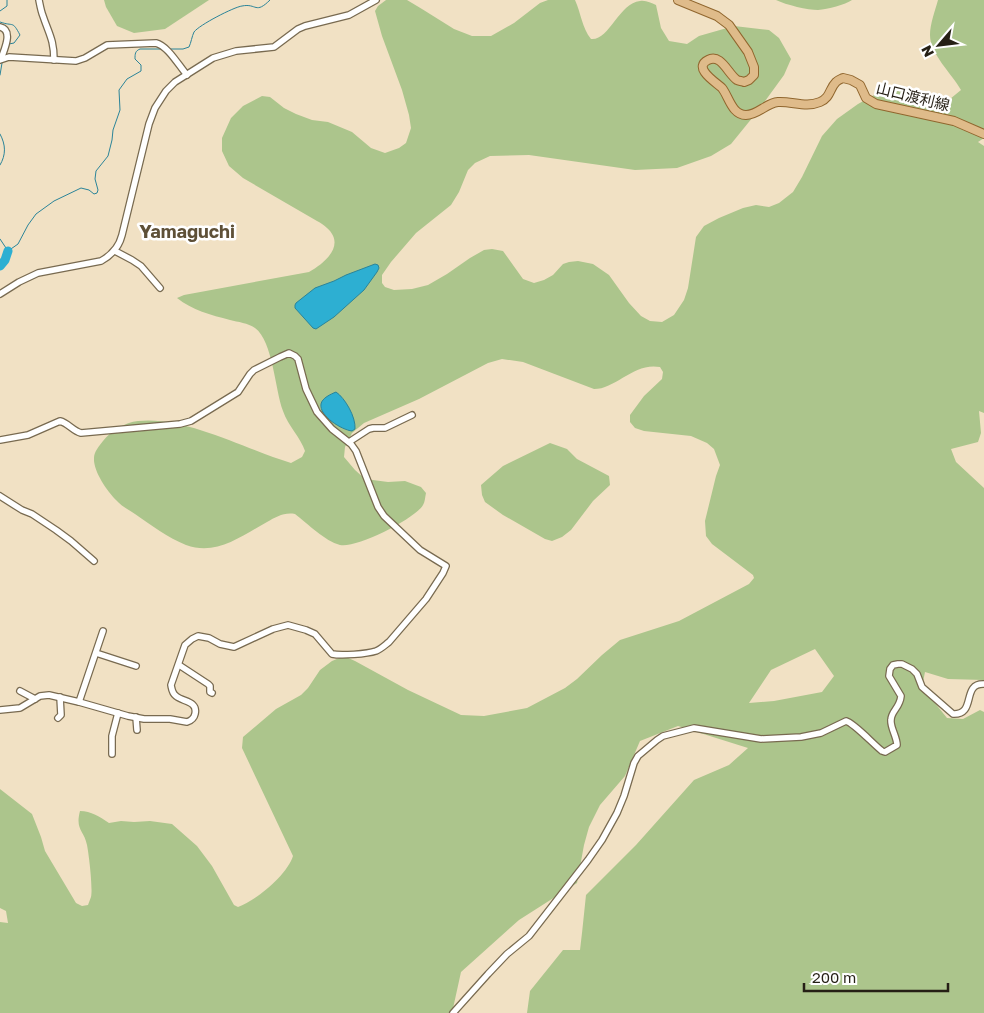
<svg xmlns="http://www.w3.org/2000/svg" width="984" height="1013" viewBox="0 0 984 1013" font-family="'Golos Text','Noto Sans JP',sans-serif">
<style>
.green{fill:#acc58c;fill-rule:evenodd}
.water{fill:#2dafd2;stroke:#2b8499}
.lines{fill:none;stroke-linecap:round;stroke-linejoin:round}
.stream{stroke:#2b8499;stroke-width:1}
.river{stroke:#2dafd2;stroke-width:9}
.minor-casing{stroke:#786a50;stroke-width:8}
.major-casing{stroke:#90662e;stroke-width:10}
.minor{stroke:#fff;stroke-width:5.5}
.major{stroke:#dfbb8a;stroke-width:8}
.labels{text-anchor:middle;dominant-baseline:central;stroke-width:5;stroke-linejoin:round;paint-order:stroke}
.street-label{font-size:15px;fill:#251f15;stroke:#fff}
.quarter-label{font-size:18px;font-weight:bold;fill:#5e5037;stroke:#fff}
</style>
<rect width="100%" height="100%" fill="#f1e1c4"/>
<g class="green">
<path d="M104,0H209L165,29L134,33L117,26L106,7Z"/>
<path d="M386,0H407L422,9L454,29L472,36H491L514,23L540,3L548,0H575C581,13 582,28 591,39C609,41 619,3 640,1C646,0 651,3 656,5L661,28L669,41L687,44L699,36L734,26L769,30L779,38L791,59L784,75L757,112L731,144L711,156L677,168L635,170L529,155L490,156L475,163L468,170L459,192L451,205L416,233L391,262L382,275V283L385,287L394,290L412,289L428,285L447,274L470,258L484,250L492,249L503,251L523,279L534,283L544,280L553,275L563,264L569,262L578,261L593,264L609,275L629,303L641,316L650,321L662,322L674,315L684,300L688,288L696,237L704,226L719,218L743,208L756,205L769,207L779,203L793,192L802,177L822,136L837,119L858,104L876,94L896,91L922,93L950,99L961,90C952,74 930,54 930,35C930,24 935,11 938,0H984V138L978,142L984,146V413L979,411L981,433L978,442L951,449L956,462L984,488V680L948,679L925,672L922,687L947,718L963,719L980,710L984,712V1013H527L530,991L563,950H580L582,933L586,895L636,845L694,780L729,765L748,748L678,726L640,741L625,776L600,805L589,827L584,845L577,883L519,920L461,972L452,1013H0V922L8,923L6,911L0,908V789L32,814L41,837L45,851L76,903L82,906L88,905C89,902 90,900 91,897C93,889 89,855 87,845C84,830 75,830 80,811C91,811 100,817 109,823L121,821L134,822L150,821L172,824L197,846L212,866L234,905L238,907C257,900 287,875 293,856L242,748L243,737L276,709L301,695L308,688L320,670L332,661L344,656L355,661L408,690L461,715L484,716L527,708L565,688L577,679L602,655L620,640L679,621L749,584L754,578L753,575L712,544L706,536L705,521L716,476L720,465L714,449L707,443L691,436L644,431L635,428L630,422V415L644,396L662,379L663,372L660,367C634,362 616,389 594,389L523,362L502,359L488,363L419,399L364,423L352,433L345,447L344,457L355,470L365,479L388,482L405,481L421,487L426,493C425,497 425,502 423,505C415,519 355,549 340,545C325,541 308,524 295,514C284,512 276,517 267,522C241,536 217,556 186,545C168,538 151,525 135,514C129,510 121,506 116,500C107,491 93,471 94,458C94,452 99,446 103,441C111,431 125,422 138,421C186,416 244,449 291,463L302,457L305,451C301,438 288,426 283,411C275,390 273,341 255,328C248,323 238,322 230,320C211,315 192,310 177,298L184,295L309,272C325,263 346,245 327,228C324,225 321,223 317,221L243,178L229,166L222,151V138L231,118L243,106L262,96L270,97L284,108L296,114L312,120L328,122L352,132L371,148L385,153L399,148L406,143L411,128L409,115L402,90L382,36L375,11L378,6ZM815,649L834,676L822,692L774,701L749,703L771,670Z"/>
<path d="M776,0H852C845,5 828,9 818,10C808,10 786,5 776,0Z"/>
<path d="M550,443L567,449L577,459L609,476L610,485L593,501L571,530L562,537L552,541L545,539L503,515L485,502L482,495L481,485L503,466Z"/>
</g>
<g class="water">
<path d="M375,264L378,265L379,268L377,272L364,290L334,317L316,329L313,328L295,308V305L296,303L315,288L334,281L346,275Z"/>
<path d="M336,392C345,398 356,417 355,429L352,431C342,430 319,416 321,404C322,398 331,394 336,392Z"/>
</g>
<g class="lines">
<g class="stream">
<path d="M0,11L7,6V0"/>
<path d="M0,22C14,27 12,20 20,35L14,43L9,44"/>
<path d="M170,49H183L189,47C191,43 192,36 194,32C199,25 234,7 242,6C257,3 255,15 270,0"/>
<path d="M0,75L2,63"/>
<path d="M0,134C6,145 6,155 0,165"/>
<path d="M0,239L8,251L18,244L28,225L36,214L54,201L81,188L89,190L94,194L97,193L98,190L95,179L96,171L108,156L112,140L113,130L120,110L119,90L127,79L141,71V65L135,59C135,54 135,51 140,49H161"/>
</g>
<path class="river" d="M0,266L5,260L8,251"/>
<g class="minor-casing">
<g id="minor">
<path d="M39,0C40,5 41,11 43,16C49,34 54,40 54,60"/>
<path d="M0,27C14,30 4,50 1,59"/>
<path d="M0,60L9,57L76,61L85,58L107,45L156,43C168,46 179,66 187,75"/>
<path d="M115,251L132,260L141,266L160,288"/>
<path d="M0,294L19,282L38,273L101,261C112,255 119,247 122,235L149,124L155,108L166,91L175,82L213,58L236,51L274,47L298,29L305,26L349,15L376,0"/>
<path d="M0,440L28,435L60,421C68,423 73,431 81,433L180,424L191,421L238,392L250,374L254,370L280,357L289,353L295,356L298,359L306,389L317,412L332,429L351,444L356,451L378,507L384,516L420,550L446,566L443,573L426,599L389,642C385,645 381,649 376,651C367,654 341,656 332,654L315,634L306,630L288,625L273,629L234,647L220,644L209,638L198,636L192,639L185,645L171,685C172,690 172,693 176,696C183,702 198,701 195,714C194,719 190,721 187,722L170,719H144L128,716L79,702L49,695L40,696L20,708L0,710"/>
<path d="M349,442L369,429L373,428H385L412,415"/>
<path d="M0,496L22,510L32,514L56,530L71,541L94,561"/>
<path d="M96,653L136,666"/>
<path d="M179,665L208,684L210,686V692L212,693"/>
<path d="M20,691L35,699"/>
<path d="M79,702L103,631"/>
<path d="M136,717L137,730"/>
<path d="M58,718L61,715L60,697"/>
<path d="M112,754V736L118,713"/>
<path d="M453,1013L488,974L507,954L529,936L588,860L602,840L617,813L624,796L634,763L638,756L657,740L663,736L694,728L761,739L801,737L821,733L846,721C854,723 873,744 882,751L885,752L897,745C897,737 890,727 891,720C891,711 900,708 901,696L889,676L890,669L893,665L898,664H902L912,669L917,674L922,687L953,714C977,715 961,683 984,684"/>
</g>
</g>
<g class="major-casing">
<path id="major" d="M678,0L717,16L729,25L748,52L754,67V75L749,80L744,82C742,81 739,81 737,80C728,74 721,53 708,60C692,68 717,83 722,88C729,97 732,115 746,115C758,115 766,103 778,102C792,101 806,108 820,102C831,97 829,89 836,82C838,80 841,79 843,78L851,80L860,85L866,98L876,104L954,121L984,134"/>
</g>
<use href="#minor" class="minor"/>
<use href="#major" class="major"/>
</g>
<g class="labels">
<g class="street-label">
<text transform="translate(913 96) rotate(14)">山口渡利線</text>
</g>
<g class="quarter-label">
<text x="187" y="231">Yamaguchi</text>
</g>
</g>
<g transform="translate(939 45) rotate(242)" stroke="#ffffff" stroke-width="4" paint-order="stroke">
<path d="M0-4L9 19L0 12L-9 19Z" fill="#251f15"/>
<text y="-8" font-size="14" font-weight="bold" text-anchor="middle" fill="#251f15">N</text>
</g>
<path d="M804 983v8h144v-8" fill="none" stroke="#251f15" stroke-width="2.5"/>
<text x="812" y="983" font-size="15" fill="#251f15" stroke="#ffffff" stroke-width="4" paint-order="stroke">200 m</text>
</svg>
